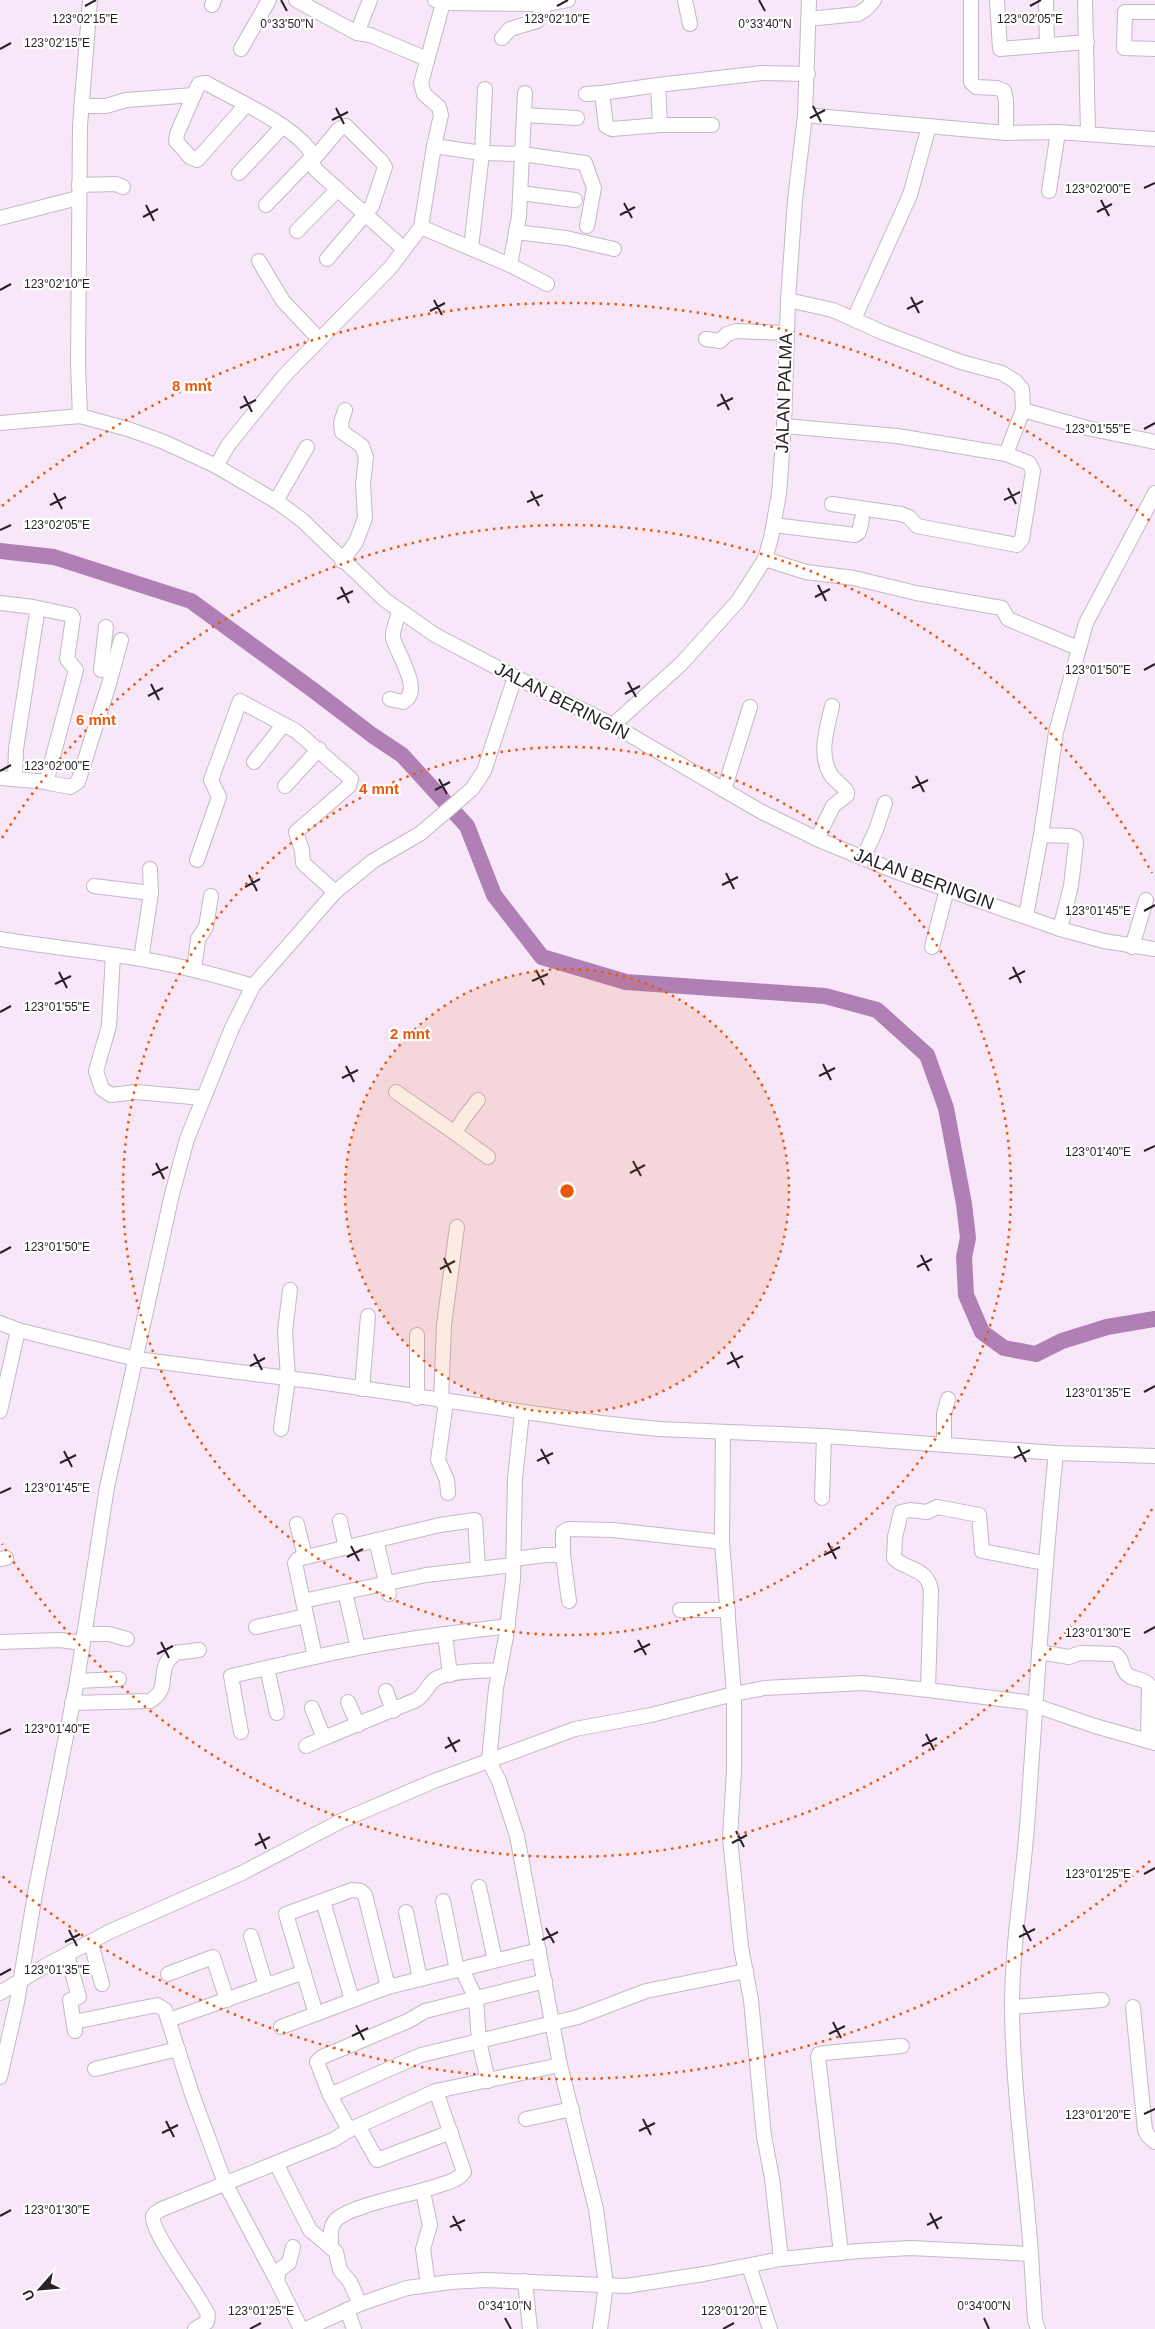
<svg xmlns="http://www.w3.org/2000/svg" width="1155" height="2329" viewBox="0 0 1155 2329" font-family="Arial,sans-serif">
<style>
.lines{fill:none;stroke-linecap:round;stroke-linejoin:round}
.river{stroke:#b07fb6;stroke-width:16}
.minor-casing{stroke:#c5b7c7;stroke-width:16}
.minor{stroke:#fff;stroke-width:14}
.ticks{fill:none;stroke:#282228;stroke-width:2}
.ring{fill:none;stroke:#e8590c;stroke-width:2.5;stroke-dasharray:2.5 5}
.labels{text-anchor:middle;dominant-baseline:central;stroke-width:4.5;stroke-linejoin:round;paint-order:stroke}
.street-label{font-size:18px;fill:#282228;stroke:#fff}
.ticks-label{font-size:12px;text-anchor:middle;fill:#282228;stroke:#fff;stroke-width:4.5;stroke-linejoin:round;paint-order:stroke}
.centre{fill:#e8590c;stroke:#fff;stroke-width:2.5}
.ring-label{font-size:15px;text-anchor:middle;font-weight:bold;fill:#e8590c;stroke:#fff;stroke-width:4.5;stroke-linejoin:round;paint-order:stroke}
</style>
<rect width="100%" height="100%" fill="#f7e7f8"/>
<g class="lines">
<path class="river" d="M0,551L54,557L191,601L313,690L372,735L402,755L467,826L494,895L542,957L626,982L825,996L877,1010L927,1055L946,1108L964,1204L968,1238L964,1257L966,1295L982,1332L1004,1348L1036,1354L1062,1341L1107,1327L1155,1319"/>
<g class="minor-casing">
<g id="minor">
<path d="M296,0L357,33L370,35L427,59"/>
<path d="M435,0L443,3L546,4L568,0"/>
<path d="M685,0L690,24"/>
<path d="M971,0V82L976,87L997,88L1004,91L1006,101V133"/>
<path d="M997,0L1000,49L1087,42"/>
<path d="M1046,0L1047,45"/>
<path d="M1085,0L1088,134"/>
<path d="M212,5L214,0"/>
<path d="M1155,12H1125L1124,48L1155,49"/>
<path d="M808,19L858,14L866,9L874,0"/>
<path d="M357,33L370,0"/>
<path d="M502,38L510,29L537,21L546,4"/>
<path d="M241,49L269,0"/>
<path d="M658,85L602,93L606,126L612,129L660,125L658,85L762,73L808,74"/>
<path d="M586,94L602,93"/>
<path d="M246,105L197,160L190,157L176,141L177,134L196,90L199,84L206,83C236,100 287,122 308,148C313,154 311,163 316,170L404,249"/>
<path d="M81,106H106L126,100L194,95"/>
<path d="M524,115L577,118"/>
<path d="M805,115L1006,133L1058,132L1155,139"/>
<path d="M660,125H712"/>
<path d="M434,146L482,153L522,154L585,163L594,188L587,226"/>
<path d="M312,161L339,129L346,126L382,162L385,167L372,206L327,259"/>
<path d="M239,173L283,126"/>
<path d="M79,185L116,184L123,187"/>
<path d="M1049,191L1058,132"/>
<path d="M520,193L575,200"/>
<path d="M266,205L312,157"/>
<path d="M0,218L78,198"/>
<path d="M421,227L510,265L519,216L525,93"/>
<path d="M297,231L337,190"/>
<path d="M516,232L566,238L614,249"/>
<path d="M471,248L482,153L485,89"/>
<path d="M259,261L283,301L319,339"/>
<path d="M510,265L547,284"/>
<path d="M854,319L910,195L929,126"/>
<path d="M706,339L720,341L727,334L736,331L786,333"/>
<path d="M1023,410L1087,428L1155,442"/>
<path d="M80,416L78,364L80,126L90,0"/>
<path d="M0,423L80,416L128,429L164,442L216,466L279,503L302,520L385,600L435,635L515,677L613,725L760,811L817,839L897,872L1060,929L1104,941L1155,949"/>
<path d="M784,426L897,436L1006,454L1023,410L1022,389L1015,381L1002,373L961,362L884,333L833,310L788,300"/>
<path d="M216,466L229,444L284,376L390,268L421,227L434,146L441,115L439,107L424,94L421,83L443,3"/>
<path d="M276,501L307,447"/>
<path d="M832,504L901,514L909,517L917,526L1017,545L1022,539L1033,471L1029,463L1006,454"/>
<path d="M774,525L855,535L859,532L862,519"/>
<path d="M765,559L806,572L854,578L916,593L1002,608L1008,619L1078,648"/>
<path d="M342,561L356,542L365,518L363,484L366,457L362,446L342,432L341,423L345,410"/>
<path d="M0,603L33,607L37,613L16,749L15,778"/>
<path d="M33,607L71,615L73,618L67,659L76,670L47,779L49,783L70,787L78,782L109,684L121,640"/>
<path d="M101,670L106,627"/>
<path d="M390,699L403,702C424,691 397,654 393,638C392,630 397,620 399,612"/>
<path d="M613,725L681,664L738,601L765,559L771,538L779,494L784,426L788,300L795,200L805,115L809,0"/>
<path d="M254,762L283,725"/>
<path d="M0,778L48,782"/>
<path d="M285,786L319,749"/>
<path d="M724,790L750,707"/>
<path d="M817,839L833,806L847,795V792C843,785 835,781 831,775C818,754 827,729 832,706"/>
<path d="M863,858L876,830L885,803"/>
<path d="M197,860L219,797L211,780L240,701L296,731L351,779L349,786L296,832L302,850L303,863L335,892"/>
<path d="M94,886L151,893"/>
<path d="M1026,916L1041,835"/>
<path d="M1060,929L1071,886L1076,843L1075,838L1071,836L1041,835L1056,732L1086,623L1155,493"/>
<path d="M0,939C47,947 94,951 141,959C179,965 216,975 253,986"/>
<path d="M932,947L947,889"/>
<path d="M1132,947L1146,900"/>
<path d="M113,955L109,1026L96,1071L102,1089L111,1095L136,1092L203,1098"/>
<path d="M141,959L151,893L150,869"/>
<path d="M194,969L198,939L206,927L211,896"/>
<path d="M396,1092L455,1133L464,1118L478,1100"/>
<path d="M455,1133L488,1157"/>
<path d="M0,1323L18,1330L136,1359L319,1382L601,1423L659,1429L824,1436L1056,1453L1155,1456"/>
<path d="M417,1335V1398"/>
<path d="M362,1389L368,1316"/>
<path d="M441,1401L444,1325L457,1227"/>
<path d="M446,1402L438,1460L447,1480L448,1493"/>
<path d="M0,1411L18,1330"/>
<path d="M522,1413L515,1478L513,1579L506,1637L496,1688L489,1761L499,1781L517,1836L560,2065L596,2209L606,2285L600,2329"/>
<path d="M281,1429L288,1378L285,1331L290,1290"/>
<path d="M723,1432L722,1542L734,1694V1770L730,1838L741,1947L751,2000L764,2136L772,2178L781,2259"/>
<path d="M944,1445V1414L948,1399"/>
<path d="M822,1498L824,1436"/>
<path d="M340,1521L346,1548"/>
<path d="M297,1524L305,1557"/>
<path d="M376,1540L389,1594"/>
<path d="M563,1555V1532L568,1529L613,1530L722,1542"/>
<path d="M0,1559L6,1558"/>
<path d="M514,1559L545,1555H563L569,1601"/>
<path d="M345,1592L426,1575L513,1565"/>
<path d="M303,1601L295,1563L298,1559L440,1525L475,1520L478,1568"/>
<path d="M680,1610H728"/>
<path d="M256,1627L306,1616"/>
<path d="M84,1634H109L127,1639"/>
<path d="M445,1634L450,1675"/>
<path d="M0,1642L60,1640L83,1643"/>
<path d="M358,1648L345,1592L303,1601L315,1657C379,1642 443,1634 508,1626"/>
<path d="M1039,1652L1069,1657L1081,1653L1115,1654C1124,1659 1120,1669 1128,1675C1134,1680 1144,1678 1149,1685L1148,1741"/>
<path d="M267,1668L277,1713"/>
<path d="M77,1681L119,1679"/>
<path d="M928,1690L931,1590C927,1567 907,1571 894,1558L895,1537L901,1512L910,1510L927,1512L937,1507L979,1515L982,1551L1044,1563"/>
<path d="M386,1691L393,1711"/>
<path d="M348,1702L358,1725"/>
<path d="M72,1703L150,1701C169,1690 159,1677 167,1662C169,1659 173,1656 175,1653L199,1650"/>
<path d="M312,1708L324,1738L416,1700C425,1695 427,1686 434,1680C447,1670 483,1671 500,1670"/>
<path d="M241,1732L231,1676L315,1657"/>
<path d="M306,1746L324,1738"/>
<path d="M479,1887L495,1960"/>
<path d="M323,1901L352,2000"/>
<path d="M443,1901L457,1970"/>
<path d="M406,1912L420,1979"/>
<path d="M251,1936L266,1986"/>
<path d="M91,1943L102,1984"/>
<path d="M67,1955L79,1997L70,2000L75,2031"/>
<path d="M462,1969L476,1999L479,2041L488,2081"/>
<path d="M168,1974L213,1957L227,2000"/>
<path d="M0,1993L45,1966L109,1932L242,1873L341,1821L434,1781L575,1729L651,1715L734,1694L764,1688L863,1683L928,1690L1025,1702L1095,1726L1155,1743"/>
<path d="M1012,2007L1102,2000"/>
<path d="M1133,2007L1145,2130L1148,2136L1155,2142"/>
<path d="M316,2014L286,1914L352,1890L361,1891L365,1895L388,1987"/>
<path d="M169,2020L304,1972"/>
<path d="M74,2022L157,2005L165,2010L192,2094L225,2183L277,2281"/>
<path d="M281,2027L388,1987L539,1950"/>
<path d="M95,2069L178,2049"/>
<path d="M0,2077L17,2002L36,1888L77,1681L107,1487L172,1194L187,1139L232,1028L253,986L335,892L373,861L421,833L472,789L484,771L515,677"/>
<path d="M436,2091L560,2065"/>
<path d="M330,2095L317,2062L322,2057L408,2021L425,2011L545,1981"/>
<path d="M526,2119L572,2109"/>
<path d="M358,2126L377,2160L451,2132"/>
<path d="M349,2130L330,2095L421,2055L578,2017L646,1991L746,1971"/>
<path d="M276,2163L333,2140L349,2130L436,2091L464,2172C458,2180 449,2182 440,2185C417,2194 348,2205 335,2221C329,2228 331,2240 331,2247"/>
<path d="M423,2192L430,2225L423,2249L428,2285"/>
<path d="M293,2247L289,2263L279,2270L277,2281L301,2329"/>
<path d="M841,2253L818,2057L819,2054L824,2053L902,2046"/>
<path d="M1031,2254L1035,2320L1038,2329"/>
<path d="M749,2266L770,2329"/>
<path d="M525,2281L530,2329"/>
<path d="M347,2310L354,2329"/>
<path d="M195,2329L207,2322L208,2315C201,2297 149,2230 153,2216C155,2212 159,2211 162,2209L276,2163L310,2230L336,2252L340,2270L350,2282L360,2304"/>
<path d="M306,2329L360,2304L386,2295L407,2288L450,2282L486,2280L626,2286L704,2274L781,2259L858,2251L910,2248L1031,2254C1025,2171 1013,2091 1012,2008C1012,1947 1022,1888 1027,1827C1036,1702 1043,1577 1056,1453"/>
</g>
</g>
<use href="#minor" class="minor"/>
</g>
<path class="ticks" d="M281,0L287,11M759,0L765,11M85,6L96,0M557,6L568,0M1030,6L1041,0M0,49L11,43M813,106L821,122M336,108L344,124M810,118L825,110M332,120L348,112M1144,188L1155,183M1101,200L1109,216M624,203L632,218M146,205L154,221M1097,212L1112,204M620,215L635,207M143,217L158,209M0,290L11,284M911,297L919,313M434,300L442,315M907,309L923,301M430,311L445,303M721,394L729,410M244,396L252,412M717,406L733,398M240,408L256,400M1144,429L1155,423M1008,488L1016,504M531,491L539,506M54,493L62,509M1004,500L1020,492M527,502L543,495M50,505L66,497M0,530L11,525M818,585L826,601M341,587L349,603M815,597L830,589M337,599L353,591M1144,670L1155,664M628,682L636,697M151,684L159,700M625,694L640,686M148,696L163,688M0,771L11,765M916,776L924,792M439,779L447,794M912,788L928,780M435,790L450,782M726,873L734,889M249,875L257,891M722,885L738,877M245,887L260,879M1144,911L1155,905M1013,967L1021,983M536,970L544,985M59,972L67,988M1009,979L1025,971M532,981L548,974M55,984L71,976M0,1012L11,1006M823,1064L831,1080M346,1066L354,1082M819,1076L835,1068M342,1078L358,1070M1144,1151L1155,1146M633,1161L641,1176M156,1163L164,1179M630,1173L645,1165M152,1175L168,1167M0,1253L11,1247M921,1255L929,1271M444,1258L451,1273M917,1267L932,1259M440,1269L455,1261M731,1352L739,1368M254,1354L262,1370M727,1364L743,1356M250,1366L265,1358M1144,1392L1155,1386M1018,1446L1026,1462M541,1449L549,1464M64,1451L72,1467M1014,1458L1030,1450M537,1461L553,1453M60,1463L76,1455M0,1493L11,1488M828,1543L836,1559M351,1546L359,1561M824,1555L840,1547M347,1557L363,1549M1144,1633L1155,1627M638,1640L646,1655M161,1642L169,1658M634,1652L650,1644M157,1654L173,1646M0,1734L11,1729M926,1734L934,1750M448,1737L456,1752M922,1746L937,1738M445,1748L460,1740M736,1831L744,1847M259,1833L266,1849M732,1843L747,1835M255,1845L270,1837M1144,1874L1155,1868M1023,1925L1031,1941M546,1928L554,1943M69,1930L77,1946M1019,1937L1035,1929M542,1940L558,1932M65,1942L80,1934M0,1975L11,1969M833,2022L841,2038M356,2025L364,2040M829,2034L845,2026M352,2036L368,2028M1144,2114L1155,2109M643,2119L651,2135M166,2121L174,2137M639,2131L655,2123M162,2133L178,2125M930,2213L938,2229M0,2216L11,2210M453,2216L461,2231M927,2225L942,2217M450,2227L465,2220M505,2318L511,2329M984,2318L989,2329M250,2329L261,2323M723,2329L734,2323"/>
<circle cx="567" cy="1191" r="222" fill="#e8590c" fill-opacity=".12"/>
<g class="ring">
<circle cx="567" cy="1191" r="222"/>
<circle cx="567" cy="1191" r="444"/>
<path d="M1152 1509A666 666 0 0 1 2 1544M2 838A666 666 0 0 1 1152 873"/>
<path d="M1150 1861A888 888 0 0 1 2 1876M2 506A888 888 0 0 1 1150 521"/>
</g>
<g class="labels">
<g class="street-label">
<text transform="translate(784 393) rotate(-88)">JALAN PALMA</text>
<text transform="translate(562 701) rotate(27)">JALAN BERINGIN</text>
<text transform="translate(924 879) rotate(20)">JALAN BERINGIN</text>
</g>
</g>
<g class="ticks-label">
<text x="557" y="23">123°02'10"E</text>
<text x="85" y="23">123°02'15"E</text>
<text x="1030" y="23">123°02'05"E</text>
<text x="287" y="28">0°33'50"N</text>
<text x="765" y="28">0°33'40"N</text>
<text x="57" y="47">123°02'15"E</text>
<text x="1098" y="193">123°02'00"E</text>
<text x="57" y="288">123°02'10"E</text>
<text x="1098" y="433">123°01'55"E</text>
<text x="57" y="529">123°02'05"E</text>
<text x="1098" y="674">123°01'50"E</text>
<text x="57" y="770">123°02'00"E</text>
<text x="1098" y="915">123°01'45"E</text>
<text x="57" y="1011">123°01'55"E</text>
<text x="1098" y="1156">123°01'40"E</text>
<text x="57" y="1251">123°01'50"E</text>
<text x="1098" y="1397">123°01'35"E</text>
<text x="57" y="1492">123°01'45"E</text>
<text x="1098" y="1637">123°01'30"E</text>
<text x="57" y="1733">123°01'40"E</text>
<text x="1098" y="1878">123°01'25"E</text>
<text x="57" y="1974">123°01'35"E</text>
<text x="1098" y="2119">123°01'20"E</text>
<text x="57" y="2214">123°01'30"E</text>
<text x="505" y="2310">0°34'10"N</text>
<text x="984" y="2310">0°34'00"N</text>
<text x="261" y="2315">123°01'25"E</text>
<text x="734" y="2315">123°01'20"E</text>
</g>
<circle cx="567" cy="1191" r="8" class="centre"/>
<g class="ring-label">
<text x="192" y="391">8 mnt</text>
<text x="96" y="725">6 mnt</text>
<text x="379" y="794">4 mnt</text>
<text x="410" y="1039">2 mnt</text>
</g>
<g transform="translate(40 2289) rotate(243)" stroke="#ffffff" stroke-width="4" paint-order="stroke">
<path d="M0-4L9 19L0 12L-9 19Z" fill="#282228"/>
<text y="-8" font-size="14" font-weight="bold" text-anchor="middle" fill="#282228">U</text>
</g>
</svg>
